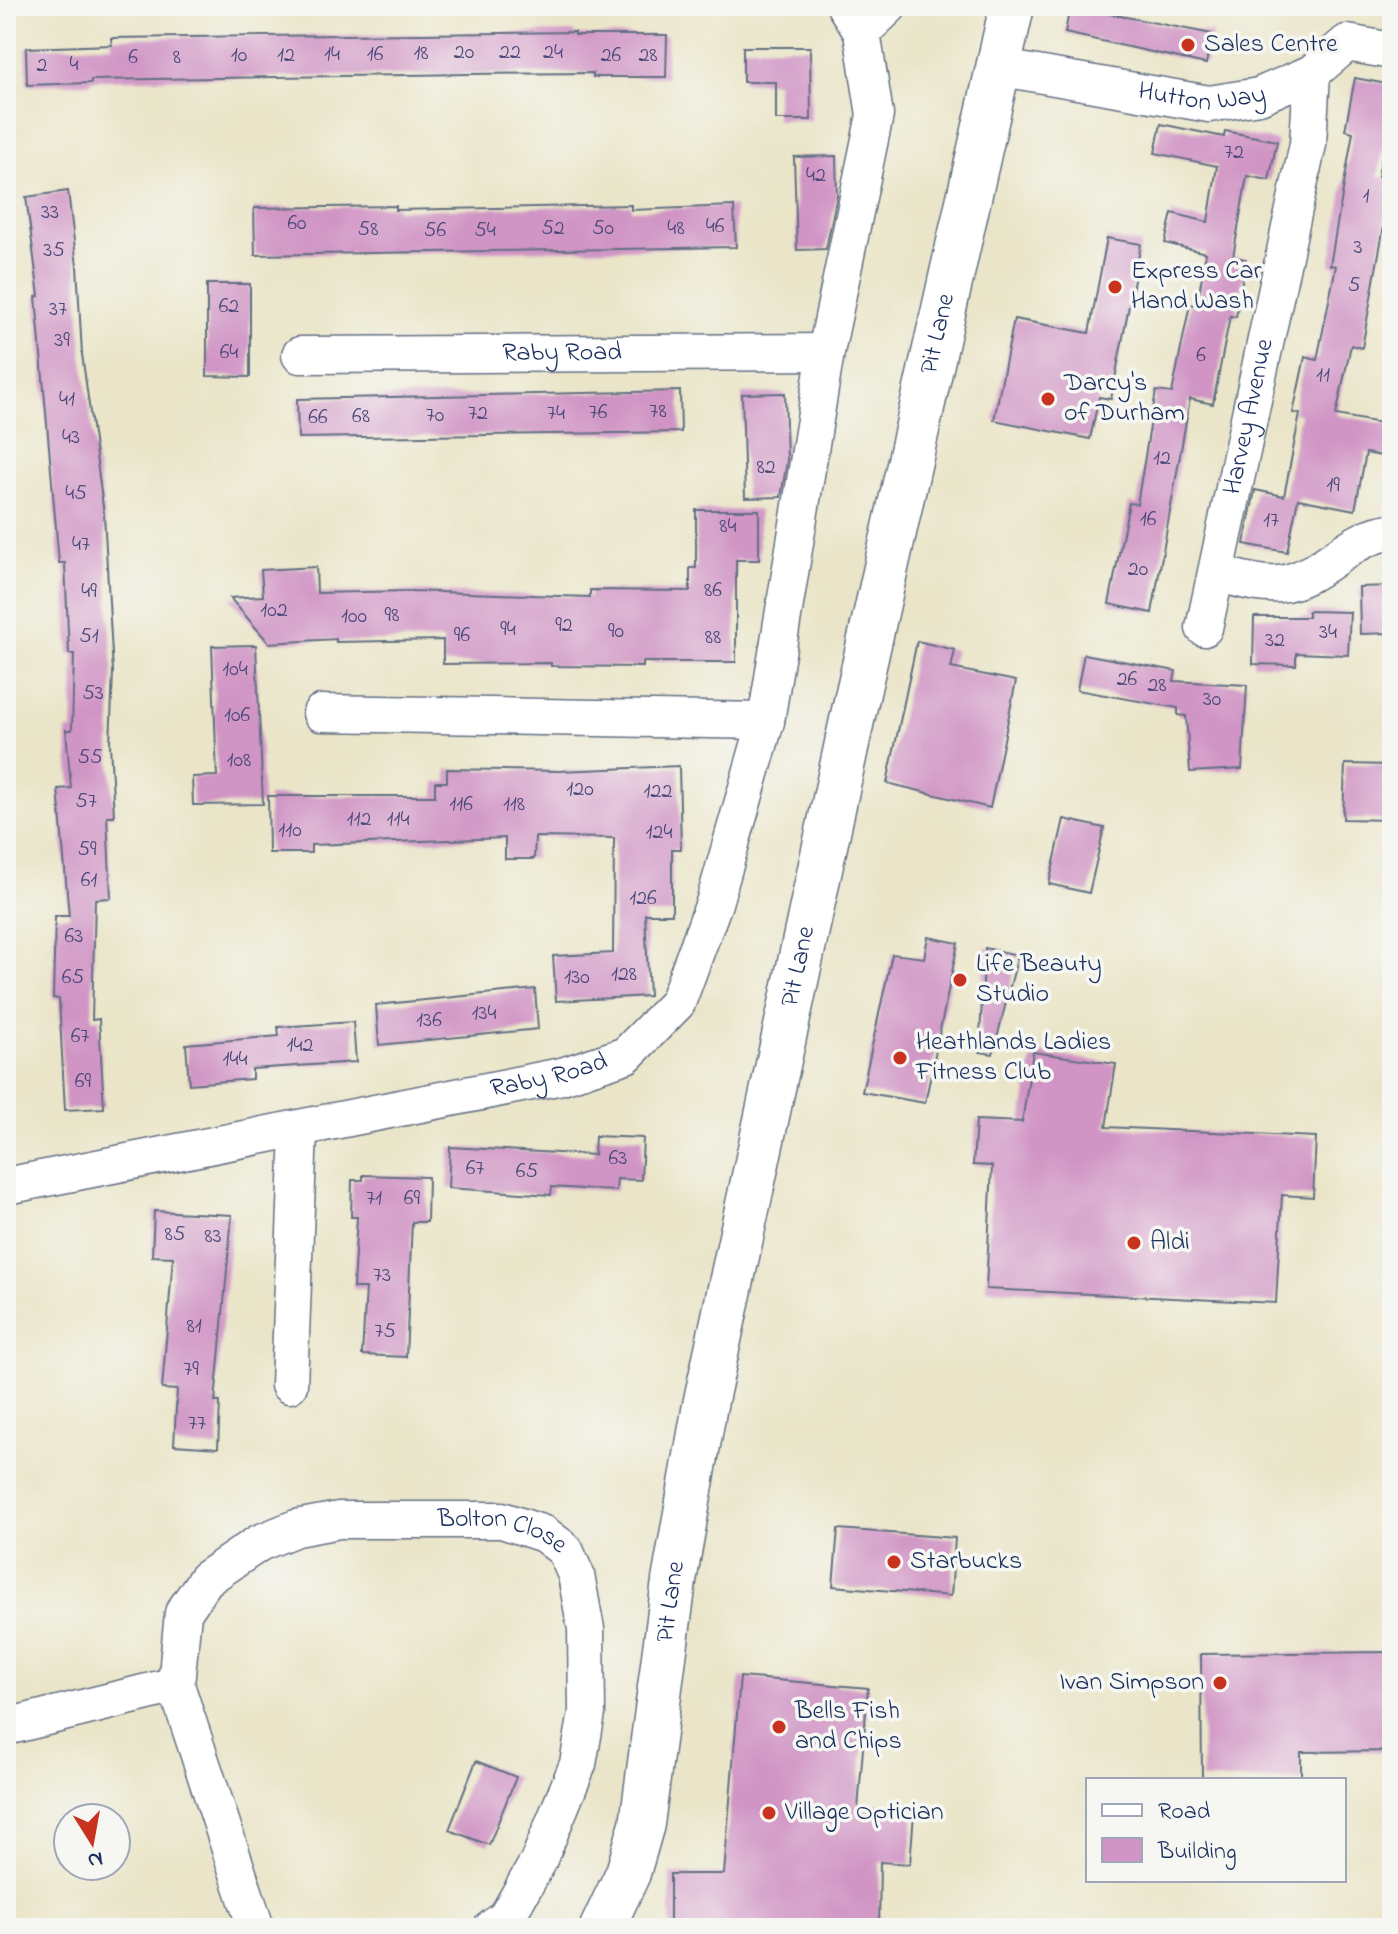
<svg xmlns="http://www.w3.org/2000/svg" width="1398" height="1934" viewBox="0 0 1398 1934" font-family="'Indie Flower',sans-serif">
<style>
.building{fill:#d094c5}
.lines{fill:none;stroke-linecap:round;stroke-linejoin:round}
.street-casing{stroke:#636f83;stroke-width:39}
.secondary-casing{stroke:#636f83;stroke-width:47}
.street{stroke:#fff;stroke-width:36}
.secondary{stroke:#fff;stroke-width:44}
.poi-dot{fill:#c8321e;stroke:#f6f6f2;stroke-width:3}
.labels{text-anchor:middle;dominant-baseline:central;stroke-width:7;stroke-linejoin:round;paint-order:stroke}
.number-label{font-size:22px;fill:#484878}
.poi-label{font-size:26px;fill:#1b2f5e;stroke:#f6f6f2;text-anchor:start}
.street-label{font-size:26px;fill:#1b2f5e;stroke:#f6f6f2}
</style>
<rect width="100%" height="100%" fill="#f6f6f2"/>
<filter id="ink" filterUnits="userSpaceOnUse"><feTurbulence type="fractalNoise" baseFrequency=".0125" numOctaves="2"/><feDisplacementMap in="SourceGraphic" scale="16" xChannelSelector="R" yChannelSelector="G"/><feConvolveMatrix kernelMatrix="1 2 1 2 8 2 1 2 1" color-interpolation-filters="sRGB"/></filter>
<filter id="wash" filterUnits="userSpaceOnUse"><feTurbulence type="fractalNoise" baseFrequency=".006" numOctaves="4" result="noise"/><feDisplacementMap in="SourceGraphic" scale="32" xChannelSelector="R" yChannelSelector="G"/><feGaussianBlur stdDeviation="1.8" result="paint"/><feColorMatrix in="noise" values="0 0 0 0 0 0 0 0 0 0 0 0 0 0 0 0 0 1.4 0 .05"/><feComposite in="paint" operator="in"/></filter>
<g filter="url(#wash)">
<rect width="100%" height="100%" fill="#eae5c8"/>
<g id="blocks">
<g class="building">
<path d="M1070,6L1212,34L1206,64L1065,33Z"/>
<path d="M575,32V35H667L666,77H593V73L470,74L91,80V83L27,85L26,48L112,45L111,38Z"/>
<path d="M743,47H810L811,120H776V82H743Z"/>
<path d="M1355,78L1392,85V108L1378,176L1392,181L1362,348L1351,345L1336,415L1392,425V458L1366,453L1355,510L1298,499L1287,552L1244,544L1255,490L1284,496L1300,414L1293,413L1305,357L1317,360L1336,266L1330,265L1353,132L1345,130Z"/>
<path d="M1161,124L1224,137L1225,131L1277,141L1269,180L1247,176L1233,257L1246,259L1236,317L1230,316L1213,404L1190,399L1152,613L1109,604L1129,503L1137,504L1156,391L1172,393L1190,304L1197,305L1206,253L1165,243L1172,213L1208,222L1217,166L1155,153Z"/>
<path d="M836,156L837,195L826,249L797,250L794,157Z"/>
<path d="M68,191L77,266L82,354L104,514L113,672L110,744L114,816H107L111,898L95,899L92,1020L99,1019L104,1108L65,1110L59,999L53,998L55,916H69L58,789L71,788L66,730H72L74,654H69L65,563H59L36,297L39,296L26,197Z"/>
<path d="M631,205V210L734,206L736,247L255,255L254,208L396,206V210Z"/>
<path d="M1107,238L1141,244L1111,399L1099,397L1090,439L994,420L1014,319L1089,333Z"/>
<path d="M207,284H250V377L207,376Z"/>
<path d="M680,391L681,432L298,438L297,399Z"/>
<path d="M785,393L787,461L781,497L745,498L742,394Z"/>
<path d="M696,510H759V560H736V662H643V667L551,666V663L443,664V640L336,642V639L269,643L230,598L263,596L261,570L316,567L317,593L410,591L590,597V590L690,591V568H696Z"/>
<path d="M1392,586V633L1360,634L1359,587Z"/>
<path d="M1308,611L1350,612L1348,655L1296,653V665L1253,664L1254,617H1308Z"/>
<path d="M917,641L955,650L951,668L1016,681L990,808L887,783Z"/>
<path d="M256,645L263,804L193,805L192,777L217,776L212,646Z"/>
<path d="M1084,654L1176,671L1174,681L1247,685L1242,769L1190,772L1186,716L1178,715V708L1077,690Z"/>
<path d="M1345,764L1392,765V820L1343,819Z"/>
<path d="M679,766L681,849H672V914H645L649,996L556,1001L553,956L613,953L614,838L535,837L534,859H505V838L311,845V853H269L268,796H435V782H447V769L559,771Z"/>
<path d="M1064,819L1104,828L1089,893L1049,884Z"/>
<path d="M928,937L958,943L925,1103L862,1092L892,954L924,958Z"/>
<path d="M985,948L1018,955L993,1054L979,1052Z"/>
<path d="M535,989L538,1029L379,1045L376,1005Z"/>
<path d="M353,1022L356,1062L252,1069V1079L189,1084L186,1044L279,1036L278,1027Z"/>
<path d="M1033,1052L1116,1064L1106,1127L1316,1137L1313,1197L1282,1195L1276,1303L986,1289L992,1166L973,1165L976,1120L1022,1122Z"/>
<path d="M595,1136L643,1138L641,1180L617,1179L616,1191L552,1187L551,1195L448,1188L450,1147L594,1155Z"/>
<path d="M363,1175L428,1177L427,1222H412L406,1357L362,1355L366,1288H353L357,1217H351L352,1180H363Z"/>
<path d="M154,1211L232,1215L215,1402H220L218,1448L174,1445L177,1390L162,1389L173,1257L152,1256Z"/>
<path d="M838,1529L955,1538L951,1596L833,1586Z"/>
<path d="M1392,1652V1751L1301,1752V1780H1202L1201,1654Z"/>
<path d="M740,1677L868,1688L858,1809L914,1813L910,1864L880,1862L879,1928H670V1874H724Z"/>
<path d="M476,1761L516,1777L489,1845L449,1830Z"/>
</g>
</g>
</g>
<g filter="url(#ink)">
<use href="#blocks" fill-opacity="0" stroke="#636f83" stroke-width="2"/>
<g class="lines">
<g class="street-casing">
<g id="street">
<path d="M862,32L889,6"/>
<path id="s1" d="M997,67L1209,104L1259,96L1312,73L1347,43L1392,51"/>
<path id="s2" d="M300,355L826,352"/>
<path d="M1218,574C1237,578 1259,586 1279,584C1321,580 1349,535 1392,532"/>
<path id="s3" d="M1204,628L1308,144L1312,73"/>
<path d="M321,713L766,721"/>
<path id="s4" d="M6,1186L562,1076L626,1055L677,1003L714,903L766,721L826,352L875,115L862,32L845,6"/>
<path d="M289,1385L299,1131"/>
<path d="M6,1727L176,1685"/>
<path id="s5" d="M256,1928L176,1685L183,1613L206,1579L259,1543L296,1528L339,1520H502L544,1534L565,1550L576,1575L586,1629L587,1713L578,1764L538,1862L506,1918L492,1928"/>
</g>
</g>
<g class="secondary-casing">
<g id="secondary">
<path id="s6" d="M602,1928L628,1873L642,1824L674,1581L705,1405L855,706L1012,6"/>
</g>
</g>
<use href="#street" class="street"/>
<use href="#secondary" class="secondary"/>
</g>
</g>
<g class="poi-dot">
<circle cx="1188" cy="45" r="8"/>
<circle cx="1115" cy="287" r="8"/>
<circle cx="1048" cy="399" r="8"/>
<circle cx="960" cy="980" r="8"/>
<circle cx="900" cy="1058" r="8"/>
<circle cx="1134" cy="1243" r="8"/>
<circle cx="894" cy="1562" r="8"/>
<circle cx="1220" cy="1683" r="8"/>
<circle cx="779" cy="1727" r="8"/>
<circle cx="769" cy="1813" r="8"/>
</g>
<g class="labels">
<g class="number-label">
<text x="464" y="53">20</text>
<text x="510" y="53">22</text>
<text x="553" y="53">24</text>
<text x="421" y="54">18</text>
<text x="332" y="55">14</text>
<text x="375" y="55">16</text>
<text x="239" y="56">10</text>
<text x="286" y="56">12</text>
<text x="611" y="56">26</text>
<text x="648" y="56">28</text>
<text x="133" y="58">6</text>
<text x="177" y="58">8</text>
<text x="74" y="65">4</text>
<text x="42" y="66">2</text>
<text x="1234" y="153">72</text>
<text x="816" y="176">42</text>
<text x="1366" y="197">1</text>
<text x="50" y="213">33</text>
<text x="297" y="224">60</text>
<text x="715" y="227">46</text>
<text x="553" y="229">52</text>
<text x="603" y="229">50</text>
<text x="676" y="229">48</text>
<text x="368" y="230">58</text>
<text x="435" y="231">56</text>
<text x="485" y="231">54</text>
<text x="1358" y="248">3</text>
<text x="54" y="251">35</text>
<text x="1354" y="286">5</text>
<text x="229" y="307">62</text>
<text x="58" y="310">37</text>
<text x="62" y="341">39</text>
<text x="229" y="353">64</text>
<text x="1201" y="356">6</text>
<text x="1323" y="376">11</text>
<text x="67" y="400">41</text>
<text x="658" y="412">78</text>
<text x="598" y="413">76</text>
<text x="478" y="414">72</text>
<text x="556" y="414">74</text>
<text x="435" y="416">70</text>
<text x="361" y="417">68</text>
<text x="318" y="418">66</text>
<text x="71" y="438">43</text>
<text x="1162" y="459">12</text>
<text x="766" y="468">82</text>
<text x="1333" y="486">19</text>
<text x="76" y="494">45</text>
<text x="1148" y="520">16</text>
<text x="1271" y="521">17</text>
<text x="728" y="527">84</text>
<text x="81" y="545">47</text>
<text x="1138" y="570">20</text>
<text x="713" y="591">86</text>
<text x="89" y="592">49</text>
<text x="274" y="611">102</text>
<text x="392" y="616">98</text>
<text x="354" y="617">100</text>
<text x="564" y="626">92</text>
<text x="508" y="630">94</text>
<text x="616" y="632">90</text>
<text x="1328" y="633">34</text>
<text x="462" y="636">96</text>
<text x="89" y="637">51</text>
<text x="713" y="638">88</text>
<text x="1275" y="641">32</text>
<text x="235" y="670">104</text>
<text x="1127" y="680">26</text>
<text x="1157" y="686">28</text>
<text x="93" y="694">53</text>
<text x="1212" y="700">30</text>
<text x="237" y="716">106</text>
<text x="90" y="758">55</text>
<text x="239" y="761">108</text>
<text x="580" y="790">120</text>
<text x="658" y="792">122</text>
<text x="86" y="802">57</text>
<text x="461" y="805">116</text>
<text x="514" y="805">118</text>
<text x="359" y="820">112</text>
<text x="398" y="820">114</text>
<text x="290" y="831">110</text>
<text x="659" y="833">124</text>
<text x="87" y="850">59</text>
<text x="89" y="881">61</text>
<text x="643" y="899">126</text>
<text x="74" y="937">63</text>
<text x="624" y="975">128</text>
<text x="73" y="978">65</text>
<text x="577" y="978">130</text>
<text x="484" y="1014">134</text>
<text x="429" y="1021">136</text>
<text x="80" y="1037">67</text>
<text x="300" y="1046">142</text>
<text x="235" y="1060">144</text>
<text x="83" y="1082">69</text>
<text x="618" y="1159">63</text>
<text x="475" y="1169">67</text>
<text x="527" y="1172">65</text>
<text x="374" y="1199">71</text>
<text x="412" y="1199">69</text>
<text x="175" y="1235">85</text>
<text x="213" y="1237">83</text>
<text x="382" y="1276">73</text>
<text x="194" y="1327">81</text>
<text x="385" y="1332">75</text>
<text x="191" y="1370">79</text>
<text x="197" y="1424">77</text>
</g>
<g class="poi-label">
<text x="1204" y="45">Sales Centre</text>
<text x="1131" y="272">Express Car<tspan x="1131" dy="30">Hand Wash</tspan></text>
<text x="1064" y="384">Darcy's<tspan x="1064" dy="30">of Durham</tspan></text>
<text x="976" y="965">Life Beauty<tspan x="976" dy="30">Studio</tspan></text>
<text x="916" y="1043">Heathlands Ladies<tspan x="916" dy="30">Fitness Club</tspan></text>
<text x="1150" y="1243">Aldi</text>
<text x="910" y="1562">Starbucks</text>
<text x="1204" y="1683" text-anchor="end">Ivan Simpson</text>
<text x="795" y="1712">Bells Fish<tspan x="795" dy="30">and Chips</tspan></text>
<text x="785" y="1813">Village Optician</text>
</g>
<g class="street-label">
<text stroke="none"><textPath href="#s1" startOffset="208">Hutton Way</textPath></text>
<text stroke="none"><textPath href="#s6" startOffset="1632">Pit Lane</textPath></text>
<text stroke="none"><textPath href="#s2" startOffset="262">Raby Road</textPath></text>
<text stroke="none"><textPath href="#s3" startOffset="216">Harvey Avenue</textPath></text>
<text stroke="none"><textPath href="#s6" startOffset="984">Pit Lane</textPath></text>
<text stroke="none"><textPath href="#s4" startOffset="554">Raby Road</textPath></text>
<text stroke="none"><textPath href="#s5" startOffset="682">Bolton Close</textPath></text>
<text stroke="none"><textPath href="#s6" startOffset="336">Pit Lane</textPath></text>
</g>
</g>
<rect width="1398" height="1934" fill="none" stroke="#f6f6f2" stroke-width="32"/>
<rect x="1086" y="1778" width="260" height="104" fill="#f6f6f2" stroke="#9ea6b7" stroke-width="2"/>
<rect x="1102" y="1804" width="40" height="12" fill="#ffffff" stroke="#9ea6b7" stroke-width="2"/>
<text x="1158" y="1818" font-size="24" fill="#1b2f5e">Road</text>
<rect x="1102" y="1838" width="40" height="24" fill="#d094c5" stroke="#9ea6b7" stroke-width="2"/>
<text x="1158" y="1858" font-size="24" fill="#1b2f5e">Building</text>
<g transform="translate(92 1842) rotate(169)"><circle r="38" fill="#f6f6f2" stroke="#9ea6b7" stroke-width="2"/>
<path d="M0-6L14 30L0 20L-14 30Z" fill="#c8321e"/>
<text y="-12" font-size="22" font-weight="bold" text-anchor="middle" fill="#1b2f5e">N</text>
</g>
</svg>
